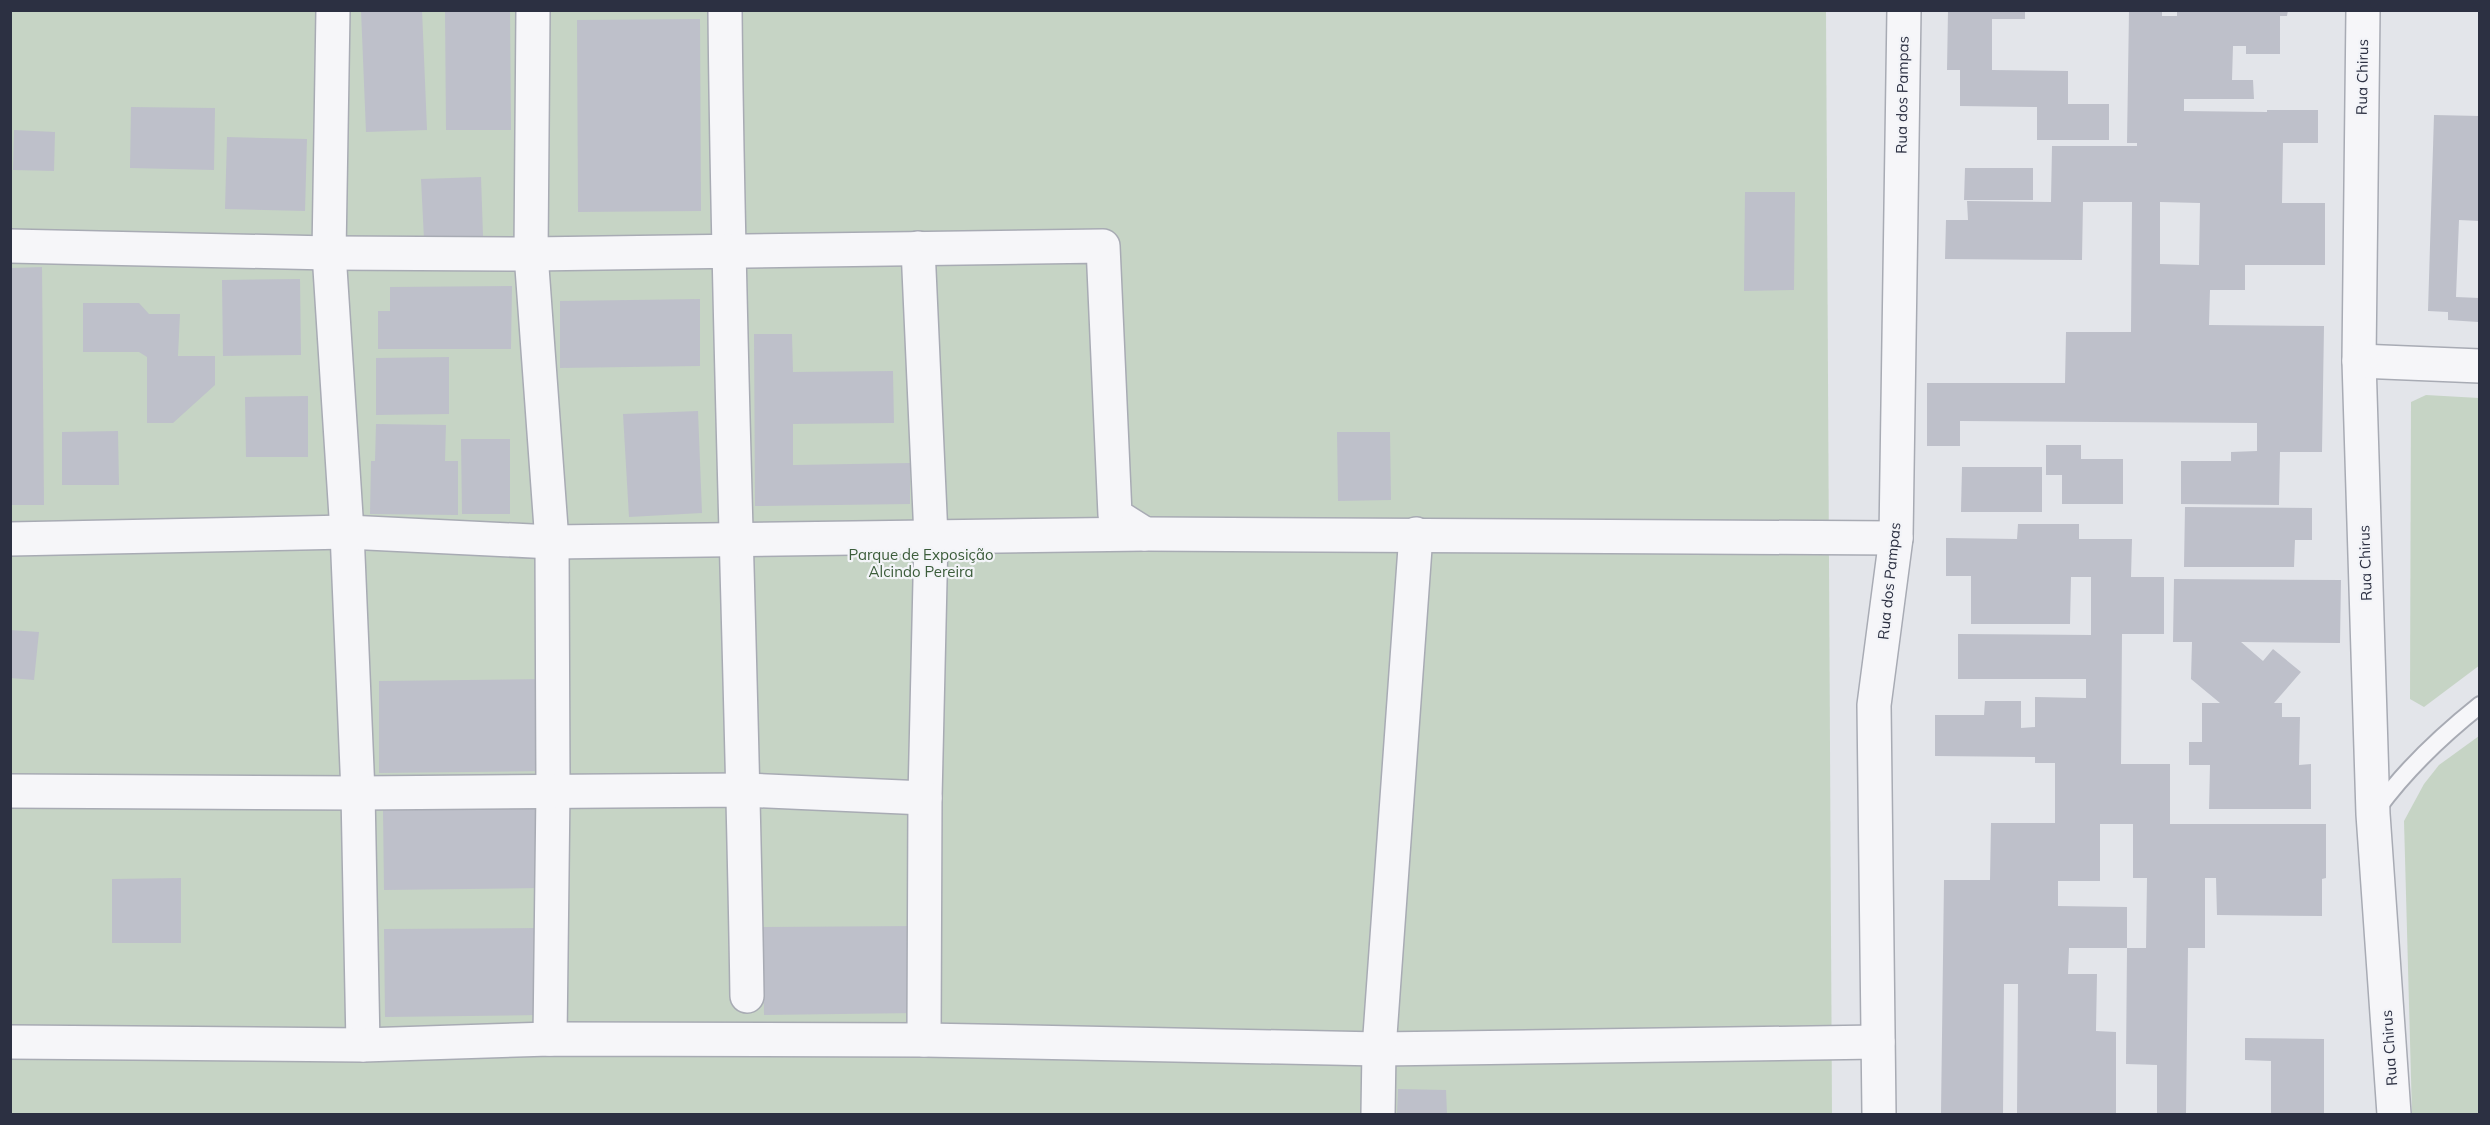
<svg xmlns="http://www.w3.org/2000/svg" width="2490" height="1125" viewBox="0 0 2490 1125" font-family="Mulish,sans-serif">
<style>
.green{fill:#c6d4c5}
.building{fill:#bec0ca;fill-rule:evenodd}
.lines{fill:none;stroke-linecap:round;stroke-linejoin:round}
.lane-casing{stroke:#a8abb4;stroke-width:20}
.street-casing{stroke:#a8abb4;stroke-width:36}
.lane{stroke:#f6f6f9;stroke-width:16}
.street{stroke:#f6f6f9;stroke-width:33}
.labels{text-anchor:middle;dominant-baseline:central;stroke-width:4.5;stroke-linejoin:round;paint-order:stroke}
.street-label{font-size:15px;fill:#2c3042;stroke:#f3f4f8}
.park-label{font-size:15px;fill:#3b5c3a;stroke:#f3f4f8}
</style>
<rect width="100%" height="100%" fill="#e3e5ea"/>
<g class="green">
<path d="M10,11H1826L1832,1114H11Z"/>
<path d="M2426,395L2479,398L2480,665L2424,707L2410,699L2411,402Z"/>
<path d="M2479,736V1114H2412L2404,821L2424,784L2439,765Z"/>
</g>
<g class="building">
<path d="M361,10H422L427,130L366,132Z"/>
<path d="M445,10H510L511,130H446Z"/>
<path d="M1948,10H2025V19H1992V70L2068,71V104H2109V140H2037V107L1960,106V70H1947Z"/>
<path d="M2129,10H2162V16H2177V10H2288L2287,16H2280V54H2246V46H2233L2232,80H2253L2254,99H2184V111L2267,112V110H2318V143H2283L2282,203H2325V265H2245V290H2210L2209,325L2324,326L2322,452H2280L2279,505L2181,504V461H2231V452L2257,451V423L1960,421V446H1927V383H2065L2066,332H2131L2132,202H2083L2082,260L1945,259L1946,220H1968L1967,201L2051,202L2052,146H2137V143H2127ZM2160,202L2200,203L2199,265L2160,264Z"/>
<path d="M700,19L701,211L578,212L577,20Z"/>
<path d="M131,107L215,108L214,170L130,168Z"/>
<path d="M2434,115L2480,116V221L2459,220L2456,297L2479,298L2478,322L2448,320V312L2428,311Z"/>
<path d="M14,130L55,132L54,171L13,170Z"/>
<path d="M227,137L307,139L305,211L225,209Z"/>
<path d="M1965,168H2033V200H1964Z"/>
<path d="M481,177L483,236L424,239L421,179Z"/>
<path d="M1745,192H1795L1794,290L1744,291Z"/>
<path d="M42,267L44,505H10V268Z"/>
<path d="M300,279L301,355L223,356L222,280Z"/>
<path d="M512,286L511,349H378V311H390V287Z"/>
<path d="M700,299V366L560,368V301Z"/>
<path d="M83,303H139L149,314H180L178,356H215V385L173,423H147V357L139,352H83Z"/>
<path d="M754,334H792L793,372L893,371L894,423L793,424V465L910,463V504L755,506Z"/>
<path d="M449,357V414L376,415V358Z"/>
<path d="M308,396V457H246L245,397Z"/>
<path d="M698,411L702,513L629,517L623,414Z"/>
<path d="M376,424L446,425L445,461H458V515L370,514L371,461H375Z"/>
<path d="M118,431L119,485H62V432Z"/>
<path d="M1337,432H1390L1391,500L1338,501Z"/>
<path d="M461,439H510V514H462Z"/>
<path d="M2046,445H2081V459H2123V504H2062V475H2046Z"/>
<path d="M1962,467H2042V512H1961Z"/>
<path d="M2185,507L2312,508V540H2295L2294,567H2184Z"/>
<path d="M2018,524H2079V539H2132L2131,577H2164V634H2122L2121,764H2170V824H2326V878L2322,879V916L2217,915L2216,878H2205V948H2188L2186,1114H2157V1065L2126,1064L2127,948H2069L2068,974H2097L2096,1031L2116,1032V1114H2017L2018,984H2004L2003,1114H1941L1944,880H1990L1991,823H2055V763H2035V757L1935,756V715H1984L1985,701H2021V728L2035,727V697L2086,698V679H1958V634L2091,635V577H2071L2070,624H1971V576H1946V538L2017,539ZM2100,824H2133V878H2147L2146,948H2127V907L2058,906V881H2100Z"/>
<path d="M2174,579L2341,580L2340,643L2241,642L2263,661L2273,649L2301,672L2274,703H2282V717H2300L2299,765L2311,764V809H2209L2210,765H2189V742H2202V703H2220L2191,679L2192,642H2173Z"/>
<path d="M10,630L39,632L34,680L10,678Z"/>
<path d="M546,679L547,771L379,773V681Z"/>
<path d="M540,808V888L384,890L383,809Z"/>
<path d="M181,878V943H112V879Z"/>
<path d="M917,926L918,1013L764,1015L763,927Z"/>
<path d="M538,928L539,1015L385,1017L384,929Z"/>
<path d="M2245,1038L2324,1039V1114H2271V1061L2245,1060Z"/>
<path d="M1398,1089L1446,1090L1447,1114H1397Z"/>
</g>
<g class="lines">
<g class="lane-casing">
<path id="lane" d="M2377,809C2406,769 2441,736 2480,705"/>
</g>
<g class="street-casing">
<g id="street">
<path d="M333,10L329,253L347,532L358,793L363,1045"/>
<path d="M533,10L531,254L552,542L553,790L550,1039"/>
<path d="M725,10C728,339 742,668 747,996"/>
<path d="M2363,10L2359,361L2373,814L2394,1114"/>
<path d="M10,246L329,253L531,254L1103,246L1115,515L1145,534"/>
<path d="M918,248L931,537L925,798L924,1040"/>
<path d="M2359,361L2480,366"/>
<path d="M10,539L347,532L552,542L1145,534L1896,538"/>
<path d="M10,791L358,793L744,790L925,798"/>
<path d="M10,1042L363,1045L550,1039L924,1040L1379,1049L1878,1042"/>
<path d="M1378,1114L1379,1049L1416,534"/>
<path d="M1879,1114L1874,705L1896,538L1904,10"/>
</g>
</g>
<use href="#lane" class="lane"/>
<use href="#street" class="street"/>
</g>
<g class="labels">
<g class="street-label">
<text transform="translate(2362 77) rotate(-89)">Rua Chirus</text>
<text transform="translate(1902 95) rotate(-89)">Rua dos Pampas</text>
<text transform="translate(2365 563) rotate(-92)">Rua Chirus</text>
<text transform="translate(1889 581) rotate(-84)">Rua dos Pampas</text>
<text transform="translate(2389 1048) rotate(-94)">Rua Chirus</text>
</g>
<g class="park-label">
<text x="921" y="554">Parque de Exposição<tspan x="921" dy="17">Alcindo Pereira</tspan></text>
</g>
</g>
<rect width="2490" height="1125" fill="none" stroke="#2c3042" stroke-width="24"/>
</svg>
